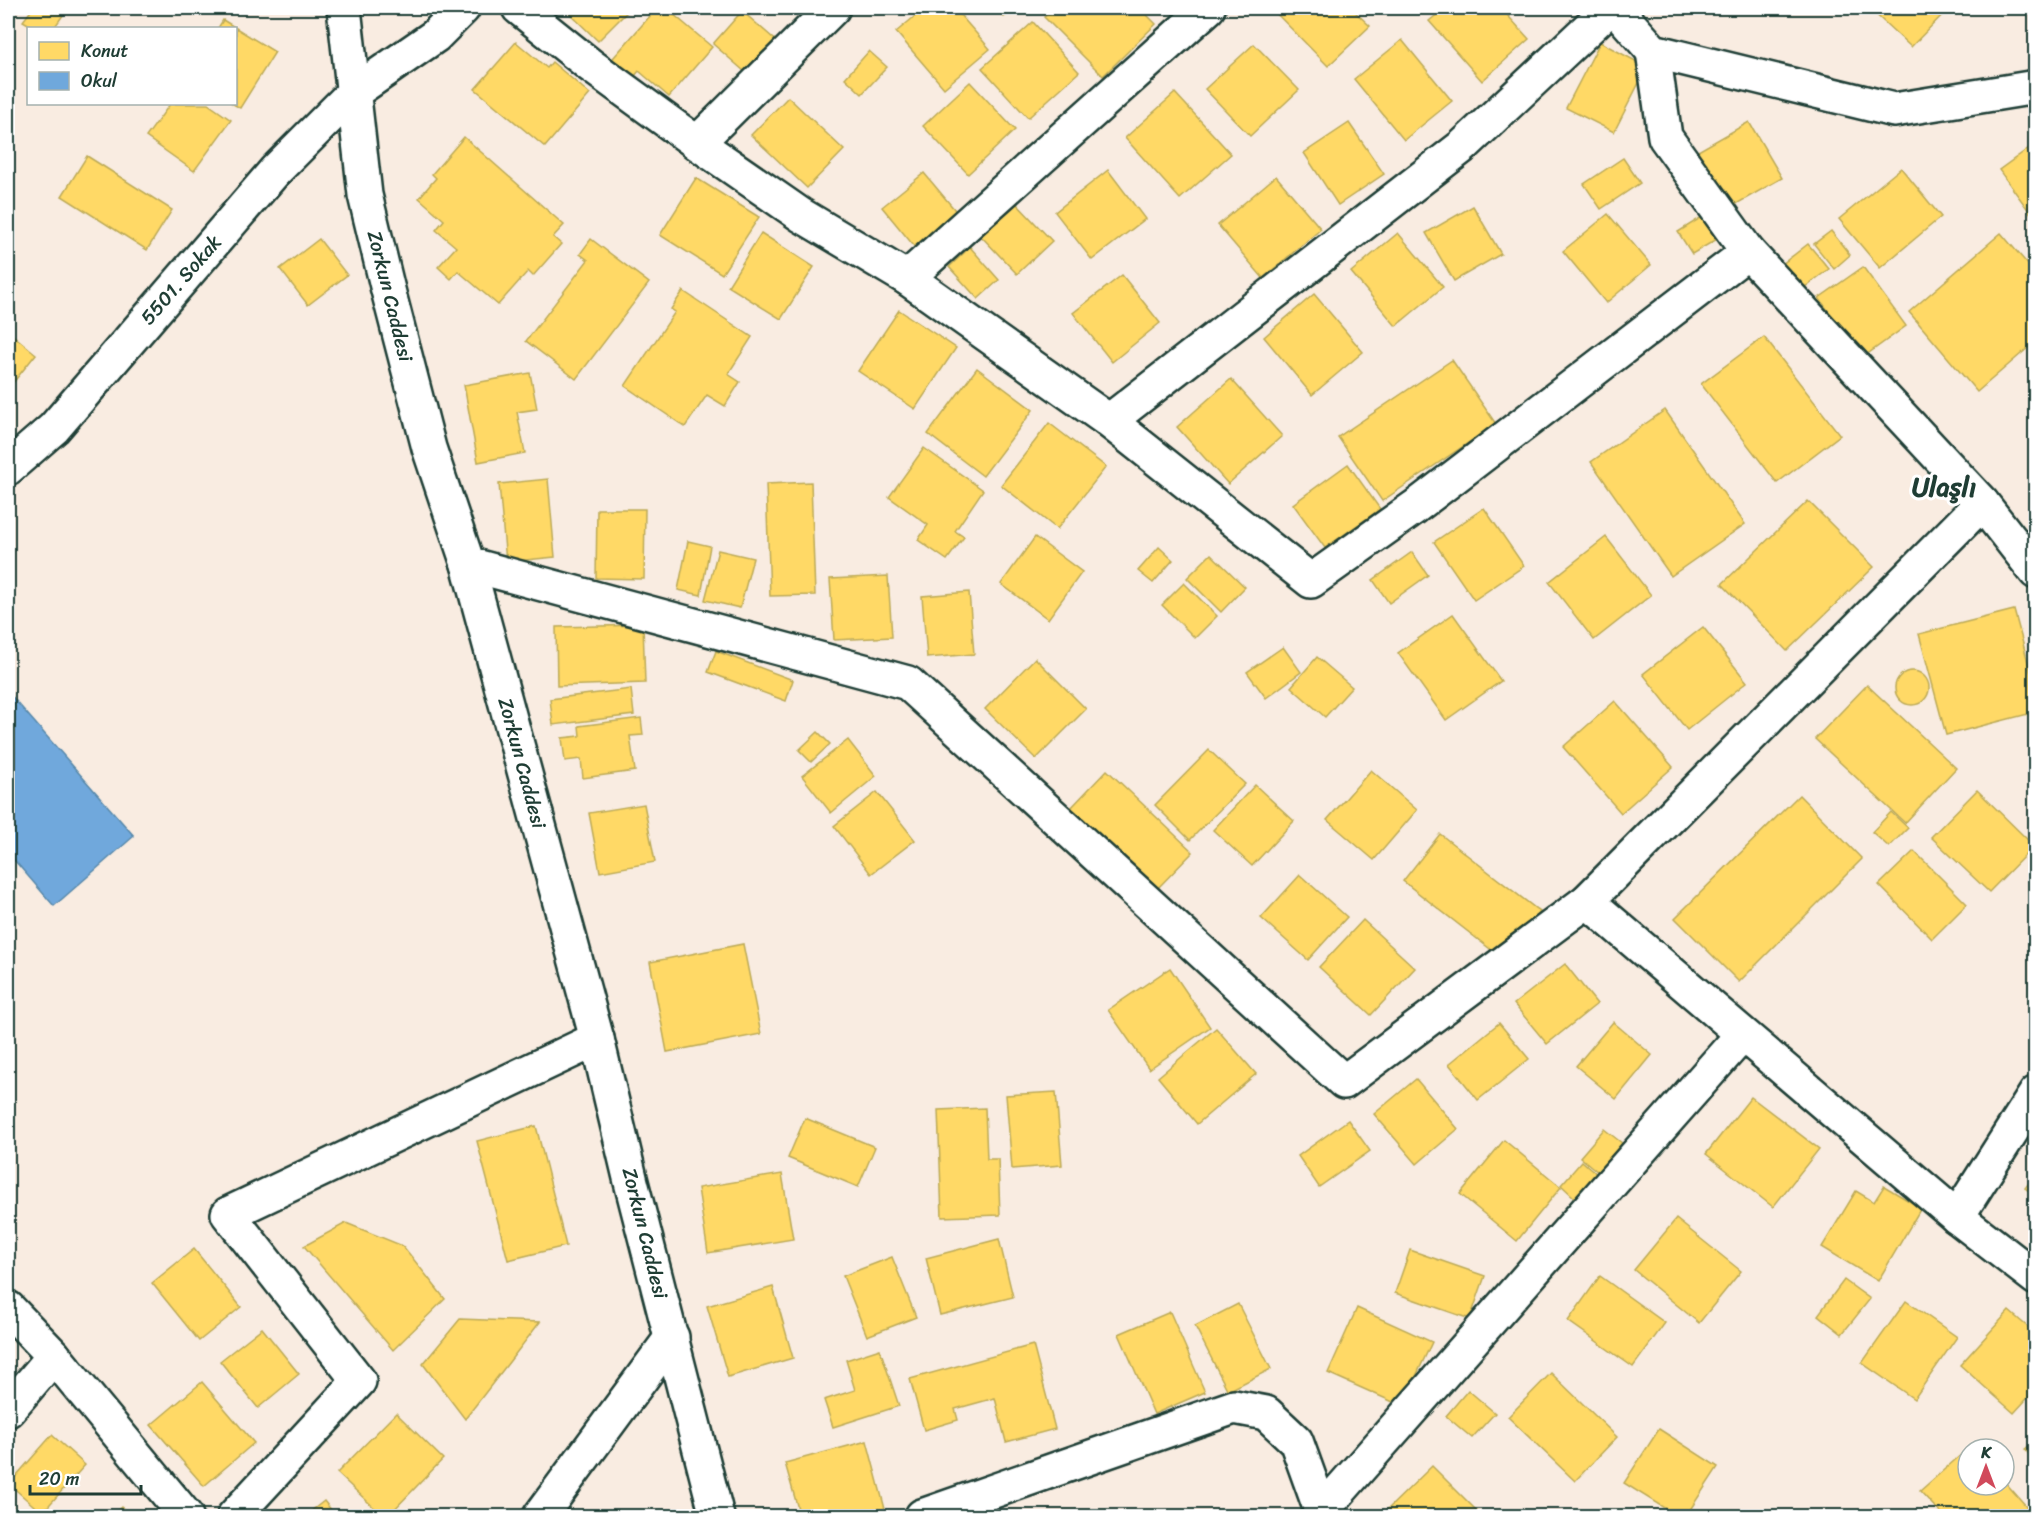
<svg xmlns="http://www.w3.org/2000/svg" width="2043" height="1524" viewBox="0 0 2043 1524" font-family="Sriracha,sans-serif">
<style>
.homes{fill:#ffd966;stroke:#bcaa57;stroke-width:1.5}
.schools{fill:#6fa8dc;stroke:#5788aa;stroke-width:1.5}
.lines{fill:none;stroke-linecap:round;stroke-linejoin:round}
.street-casing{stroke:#1f3d34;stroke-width:38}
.secondary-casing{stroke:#1f3d34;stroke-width:38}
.street{stroke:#fff;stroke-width:33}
.secondary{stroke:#fff;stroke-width:33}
.labels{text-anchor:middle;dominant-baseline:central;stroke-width:6;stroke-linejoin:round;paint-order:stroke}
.street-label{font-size:20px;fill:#1f3d34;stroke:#fff}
.district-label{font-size:26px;font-weight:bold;fill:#1f3d34;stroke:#fff}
</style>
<rect width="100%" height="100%" fill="#f9ece1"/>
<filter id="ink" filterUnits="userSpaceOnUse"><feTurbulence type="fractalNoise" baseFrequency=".0167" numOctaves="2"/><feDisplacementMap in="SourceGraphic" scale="12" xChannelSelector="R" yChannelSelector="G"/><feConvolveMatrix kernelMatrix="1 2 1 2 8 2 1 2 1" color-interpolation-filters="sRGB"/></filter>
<g filter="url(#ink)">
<g class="homes">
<path d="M33,8H68L54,28H35L23,21Z"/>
<path d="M564,8H631L598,41Z"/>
<path d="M657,8H666L712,47L669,97L639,71L628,84L607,65Z"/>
<path d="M925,8H954L990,49L944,88L896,32Z"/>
<path d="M994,8H1013L1004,17Z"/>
<path d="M1054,8H1140L1156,24L1103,76L1044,17Z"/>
<path d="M1271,8H1351L1370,26L1328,66Z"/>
<path d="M1445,8H1501L1529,39L1482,81L1429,21Z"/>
<path d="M1869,8H1949L1911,47Z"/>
<path d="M742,11L781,45L752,78L713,44Z"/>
<path d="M223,20L275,52L240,108L233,104H236V28H218Z"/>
<path d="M1033,22L1079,72L1028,118L982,68Z"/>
<path d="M1402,40L1452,101L1404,140L1354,79Z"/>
<path d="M516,42L547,68L552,62L590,94L545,147L475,89Z"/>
<path d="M1600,42L1647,67L1614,132L1566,108Z"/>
<path d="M1254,44L1299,90L1250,136L1205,89Z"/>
<path d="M869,51L887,67L862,94L845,78Z"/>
<path d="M970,82L1015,130L968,174L923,126Z"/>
<path d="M1175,93L1231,154L1180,199L1125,138Z"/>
<path d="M788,97L844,150L807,188L751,135Z"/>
<path d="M170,104H208L231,120L194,171L146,137Z"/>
<path d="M1749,122L1782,178L1731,207L1698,151Z"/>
<path d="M1349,123L1384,174L1338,205L1304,153Z"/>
<path d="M464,137L564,225L553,237L561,244L533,276L528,271L498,305L458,271L451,279L438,267L456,247L436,230L444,220L419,198L436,178L432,174Z"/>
<path d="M2036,143V213L2032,215L1999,170Z"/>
<path d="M87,156L172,210L147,250L62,196Z"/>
<path d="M1623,158L1640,183L1601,209L1584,184Z"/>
<path d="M1901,168L1941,217L1880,268L1839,219Z"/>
<path d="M1108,170L1145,219L1092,260L1055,212Z"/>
<path d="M924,173L960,216L918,251L882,207Z"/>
<path d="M1276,176L1321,229L1263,278L1218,225Z"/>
<path d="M696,178L759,217L722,274L660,235Z"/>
<path d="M1016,203L1052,241L1017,274L980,235Z"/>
<path d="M1473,206L1501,254L1454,281L1426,233Z"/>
<path d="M1608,214L1651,265L1606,303L1563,251Z"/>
<path d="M1705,215L1719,238L1692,254L1678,232Z"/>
<path d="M1831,231L1850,255L1834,269L1814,244Z"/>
<path d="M761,233L814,267L781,319L728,286Z"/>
<path d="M1398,233L1443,287L1396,326L1351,272Z"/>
<path d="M2001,233L2036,274V341L1977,392L1909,312Z"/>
<path d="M319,239L347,275L308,305L280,269Z"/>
<path d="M591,239L649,283L576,379L526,341L588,260L580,254Z"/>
<path d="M1808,244L1829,269L1801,290L1781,265Z"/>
<path d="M970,247L999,280L978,299L949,267Z"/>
<path d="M1863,267L1906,326L1862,358L1819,298Z"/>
<path d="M1122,275L1160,323L1112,362L1073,313Z"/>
<path d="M683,291L752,337L728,374L740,382L725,406L707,395L685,427L625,386L675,312L671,309Z"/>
<path d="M1314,294L1363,352L1312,395L1264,337Z"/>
<path d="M899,310L956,348L915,409L858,371Z"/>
<path d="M8,331L36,354L8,389Z"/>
<path d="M1764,337L1840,435L1777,483L1701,384Z"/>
<path d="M1452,360L1496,424L1382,501L1338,437Z"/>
<path d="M977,368L1033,410L983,476L928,434Z"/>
<path d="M530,373L537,409L517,412L525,453L478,462L464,385Z"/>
<path d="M1231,379L1282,436L1228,484L1177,427Z"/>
<path d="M1665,410L1745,524L1671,576L1591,462Z"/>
<path d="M1049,423L1106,467L1057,529L1001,485Z"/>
<path d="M924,448L983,490L955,531L964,537L947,560L918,540L928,525L889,497Z"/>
<path d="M1348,464L1380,509L1325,548L1293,504Z"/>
<path d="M548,479L555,557L506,562L499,484Z"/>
<path d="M811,482L815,595L770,596L766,484Z"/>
<path d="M1808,501L1874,567L1787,651L1722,584Z"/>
<path d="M1484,508L1524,566L1474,600L1434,542Z"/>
<path d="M597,509H645L644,579L596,578Z"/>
<path d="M1035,537L1082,572L1048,619L1001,584Z"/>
<path d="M1606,537L1651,595L1594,640L1549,582Z"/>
<path d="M688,541L710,546L701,595L678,590Z"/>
<path d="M1159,547L1173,560L1153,583L1138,571Z"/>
<path d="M718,550L753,558L740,608L705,600Z"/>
<path d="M1412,552L1428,575L1389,603L1373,580Z"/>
<path d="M1211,554L1245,587L1221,612L1187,578Z"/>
<path d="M888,576L892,637L834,640L830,579Z"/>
<path d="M1184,583L1217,616L1195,638L1162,605Z"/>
<path d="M969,592L974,654L927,658L922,596Z"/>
<path d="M2014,610L2036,692V712L1946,735L1919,634Z"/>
<path d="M1453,614L1501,681L1446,720L1398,653Z"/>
<path d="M643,625L645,683L557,686L556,627Z"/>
<path d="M1703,627L1747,682L1687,730L1643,674Z"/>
<path d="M1283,647L1301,672L1266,698L1247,672Z"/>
<path d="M716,651L793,680L786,701L708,672Z"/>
<path d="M1317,657L1352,687L1325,717L1291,687Z"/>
<path d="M1035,658L1086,709L1036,759L985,709Z"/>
<circle cx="1912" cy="688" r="17"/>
<path d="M1867,685L1956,768L1905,823L1815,739Z"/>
<path d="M631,689L634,715L553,725L550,699Z"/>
<path d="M1615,701L1673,767L1621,813L1563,747Z"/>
<path d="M641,718L643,735L630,736L635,771L583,778L581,759L565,761L562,738L580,736L579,726Z"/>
<path d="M818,732L830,744L811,762L799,750Z"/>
<path d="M848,740L876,776L831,813L802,776Z"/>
<path d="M1209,750L1245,784L1190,840L1155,805Z"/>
<path d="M1107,770L1193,852L1156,890L1070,809Z"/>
<path d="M1371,770L1417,810L1374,860L1327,820Z"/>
<path d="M1255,785L1294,821L1252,866L1213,830Z"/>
<path d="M1977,790L2034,846L1989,892L1931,837Z"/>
<path d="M877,792L915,840L871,874L834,826Z"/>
<path d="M1799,795L1862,859L1739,982L1675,918Z"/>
<path d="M644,804L655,862L600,872L589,813Z"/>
<path d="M1891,812L1908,828L1889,847L1872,832Z"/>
<path d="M1440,834L1540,912L1503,959L1403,881Z"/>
<path d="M1914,851L1967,904L1932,939L1879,885Z"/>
<path d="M1300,875L1347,917L1308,960L1261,918Z"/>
<path d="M1363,920L1415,968L1371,1015L1319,967Z"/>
<path d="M743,944L761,1034L667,1052L650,962Z"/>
<path d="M1565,964L1597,1004L1547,1044L1514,1004Z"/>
<path d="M1170,968L1210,1027L1149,1069L1108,1010Z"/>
<path d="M1613,1022L1652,1055L1616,1099L1576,1066Z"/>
<path d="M1499,1023L1529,1059L1478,1100L1449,1064Z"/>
<path d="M1216,1028L1256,1074L1197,1124L1158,1077Z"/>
<path d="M1416,1079L1458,1129L1417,1164L1374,1114Z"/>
<path d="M1056,1092L1062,1165L1012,1169L1006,1095Z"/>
<path d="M1751,1097L1819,1149L1773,1207L1706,1154Z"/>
<path d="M985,1108L987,1159H998L1000,1215L942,1217L938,1110Z"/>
<path d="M805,1118L875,1147L858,1187L788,1158Z"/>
<path d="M1348,1120L1370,1151L1319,1187L1298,1156Z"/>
<path d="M536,1126L566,1246L508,1260L477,1141Z"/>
<path d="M1604,1129L1622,1143L1598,1172L1580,1157Z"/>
<path d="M1504,1140L1561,1187L1517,1241L1460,1194Z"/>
<path d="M1582,1161L1598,1175L1576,1199L1561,1185Z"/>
<path d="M782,1174L793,1239L708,1253L698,1188Z"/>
<path d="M2036,1174V1196L2025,1188Z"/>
<path d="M1884,1186L1921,1208L1878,1281L1822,1247L1856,1191L1874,1202Z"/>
<path d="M1676,1219L1741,1271L1699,1323L1634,1270Z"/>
<path d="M346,1223L403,1246L445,1299L393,1350L304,1246Z"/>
<path d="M999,1239L1013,1297L940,1315L926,1258Z"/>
<path d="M194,1249L241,1307L199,1341L152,1283Z"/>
<path d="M1410,1250L1485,1276L1470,1319L1395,1293Z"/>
<path d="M892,1257L916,1317L867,1336L843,1276Z"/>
<path d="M1600,1276L1665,1323L1633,1367L1568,1321Z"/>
<path d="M1844,1280L1870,1299L1842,1334L1818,1315Z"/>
<path d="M773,1287L793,1358L728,1377L707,1306Z"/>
<path d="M1906,1301L1957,1337L1914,1399L1862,1363Z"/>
<path d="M1238,1304L1271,1369L1228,1391L1195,1326Z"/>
<path d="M1357,1308L1432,1342L1402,1406L1328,1373Z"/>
<path d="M2009,1311L2036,1334V1389L2014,1413L1960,1365Z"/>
<path d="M1170,1312L1205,1392L1154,1414L1119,1334Z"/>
<path d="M460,1319L540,1322L465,1419L423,1364Z"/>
<path d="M262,1328L299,1374L258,1408L220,1361Z"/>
<path d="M1033,1345L1055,1429L1006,1442L995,1398L955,1409L958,1420L924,1430L910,1379Z"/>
<path d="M880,1349L899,1406L833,1427L824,1400L855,1390L846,1360Z"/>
<path d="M1551,1373L1617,1437L1575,1481L1508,1417Z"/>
<path d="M202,1382L254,1443L204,1486L151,1425Z"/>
<path d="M1468,1390L1495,1413L1472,1438L1446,1416Z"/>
<path d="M396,1413L443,1459L388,1516H383L337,1473Z"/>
<path d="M1659,1429L1718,1467L1686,1516H1677L1624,1483Z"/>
<path d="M52,1435L85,1465L42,1513L9,1484Z"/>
<path d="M2036,1440V1463L2025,1449Z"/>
<path d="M867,1441L885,1509L855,1516H800L785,1463Z"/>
<path d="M1972,1445L1975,1449H1968V1485H2004V1481L2035,1516H1943L1920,1491Z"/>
<path d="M1432,1466L1482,1516H1387L1384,1513Z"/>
<path d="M324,1501L336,1516H305Z"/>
<path d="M121,1507L132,1516H112Z"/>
</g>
<path class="schools" d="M8,692L134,836L54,906L8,853Z"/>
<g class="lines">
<g class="street-casing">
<g id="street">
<path d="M519,8L590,65L697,143L801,215L907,278L1109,421L1311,581L1415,507L1748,252"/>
<path d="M1615,8L1653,51L1894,110L2036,87"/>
<path d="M1653,51L1665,137L1748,252L1982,503L2036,572"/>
<path d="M354,92L435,36L463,8"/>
<path d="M697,143L833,8"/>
<path d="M907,278L1208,8"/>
<path d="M1109,421L1463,146L1610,8"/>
<path d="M468,564L908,683L1344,1082L1587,901L1982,503"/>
<path d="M1587,901L1957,1217L2036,1278"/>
<path d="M1957,1217L2036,1093"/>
<path d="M8,1308L54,1356L186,1516"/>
<path d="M8,1410L54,1356"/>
<path d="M1320,1513L1742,1035"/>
<path d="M234,1516L359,1381L228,1214L597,1039"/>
<path d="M540,1516L672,1337"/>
<path d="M922,1516L1234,1407L1266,1413L1296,1441L1323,1516"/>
</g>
</g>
<g class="secondary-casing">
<g id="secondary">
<path d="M344,8L365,195L387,286L429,448L468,564L597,1039L631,1182L717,1516"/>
<path d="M8,468L54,428L275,171L354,92"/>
</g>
</g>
<use href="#street" class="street"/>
<use href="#secondary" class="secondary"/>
</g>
</g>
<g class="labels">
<g class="street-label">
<text transform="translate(181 280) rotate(-49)">5501. Sokak</text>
<text transform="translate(390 296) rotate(76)">Zorkun Caddesi</text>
<text transform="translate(522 763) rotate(75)">Zorkun Caddesi</text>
<text transform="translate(645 1233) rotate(76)">Zorkun Caddesi</text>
</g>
<g class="district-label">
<text x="1944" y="487">Ulaşlı</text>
</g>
</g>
<rect width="2043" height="1524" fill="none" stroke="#fff" stroke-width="30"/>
<rect x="15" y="15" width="2013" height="1494" fill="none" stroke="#1f3d34" stroke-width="2" filter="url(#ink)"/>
<rect x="27" y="27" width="210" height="78" fill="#ffffff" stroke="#a5b1ae" stroke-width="1.5"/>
<rect x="39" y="42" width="30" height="18" fill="#ffd966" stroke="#a5b1ae" stroke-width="1.5"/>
<text x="81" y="57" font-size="18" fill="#1f3d34">Konut</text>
<rect x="39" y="72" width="30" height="18" fill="#6fa8dc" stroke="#a5b1ae" stroke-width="1.5"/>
<text x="81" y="87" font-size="18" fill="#1f3d34">Okul</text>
<g transform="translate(1986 1467)"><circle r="28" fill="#ffffff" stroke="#a5b1ae" stroke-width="1.5"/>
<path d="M0-4.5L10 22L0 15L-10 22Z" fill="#d1495b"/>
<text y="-9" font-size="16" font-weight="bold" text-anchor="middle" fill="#1f3d34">K</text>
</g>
<path d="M30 1485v9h111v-9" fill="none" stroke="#1f3d34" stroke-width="3"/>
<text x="39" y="1485" font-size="18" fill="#1f3d34" stroke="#ffffff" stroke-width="4.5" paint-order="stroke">20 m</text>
</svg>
